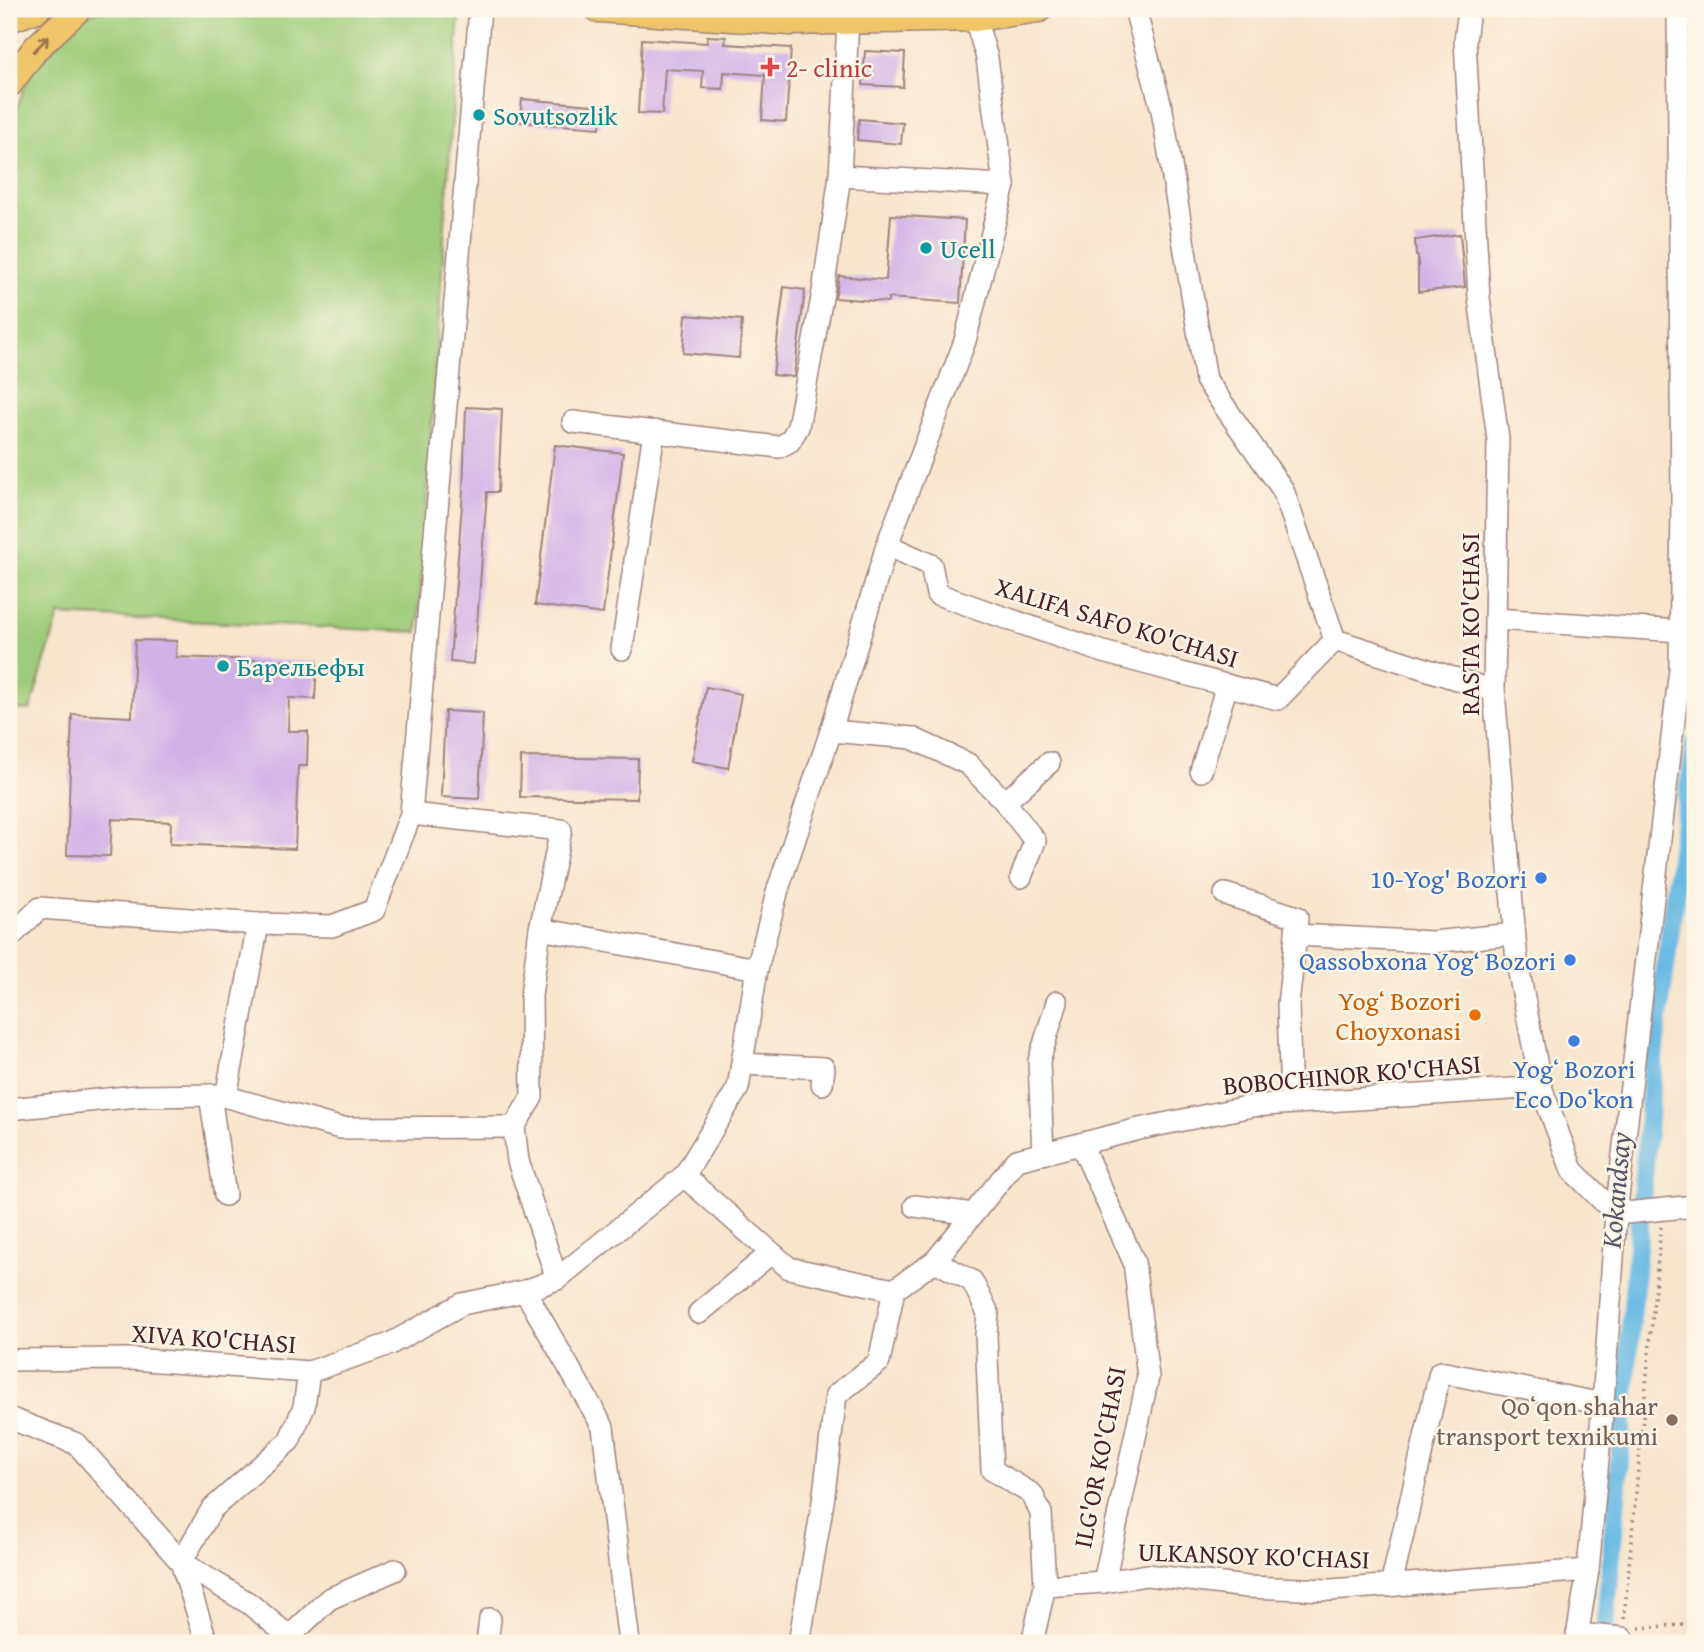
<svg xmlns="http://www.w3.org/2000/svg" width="1704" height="1652" viewBox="0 0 1704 1652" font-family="'Gentium Book Plus',serif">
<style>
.green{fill:#9fcc7a;stroke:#747652;stroke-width:2}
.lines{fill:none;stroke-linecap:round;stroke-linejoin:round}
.canal{stroke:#69bae4;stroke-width:19}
.building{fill:#d0b2e9}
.minor-casing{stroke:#a0827c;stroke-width:24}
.major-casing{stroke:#a0827c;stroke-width:29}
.path{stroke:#a0827c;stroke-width:3.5;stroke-dasharray:2 5;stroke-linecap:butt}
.minor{stroke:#fff;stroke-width:21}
.major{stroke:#eec569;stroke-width:26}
.oneway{stroke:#9c724a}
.health-dot{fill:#e0444e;stroke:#fcf5e5;stroke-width:2.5}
.culture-dot{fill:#0f9aa8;stroke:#fcf5e5;stroke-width:2.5}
.shop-dot{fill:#3f7fe0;stroke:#fcf5e5;stroke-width:2.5}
.food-dot{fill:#e8710a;stroke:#fcf5e5;stroke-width:2.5}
.education-dot{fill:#8d6e63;stroke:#fcf5e5;stroke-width:2.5}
.labels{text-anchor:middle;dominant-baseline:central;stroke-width:5;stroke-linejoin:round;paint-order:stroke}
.health-label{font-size:26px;fill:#be3a42;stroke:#fcf5e5;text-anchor:start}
.culture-label{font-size:26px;fill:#0d838f;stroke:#fcf5e5;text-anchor:start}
.street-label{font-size:26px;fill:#4a1f2b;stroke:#fcf5e5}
.shop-label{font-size:26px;fill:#366cbe;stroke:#fcf5e5;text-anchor:end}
.food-label{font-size:26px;fill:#c56008;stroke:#fcf5e5;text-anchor:end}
.education-label{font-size:26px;fill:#785e54;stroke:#fcf5e5;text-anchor:end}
.water-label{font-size:28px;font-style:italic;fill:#55556c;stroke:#fcf5e5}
</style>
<rect width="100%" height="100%" fill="#fcf5e5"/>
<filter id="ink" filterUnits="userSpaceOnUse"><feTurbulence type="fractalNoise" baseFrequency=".0143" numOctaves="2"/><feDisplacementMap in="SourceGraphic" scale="14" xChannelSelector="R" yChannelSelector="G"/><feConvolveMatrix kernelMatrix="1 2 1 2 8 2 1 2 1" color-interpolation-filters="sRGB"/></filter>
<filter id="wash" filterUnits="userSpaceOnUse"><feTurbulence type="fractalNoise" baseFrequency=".00686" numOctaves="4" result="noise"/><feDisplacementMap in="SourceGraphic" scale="28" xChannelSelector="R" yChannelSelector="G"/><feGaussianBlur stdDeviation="1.57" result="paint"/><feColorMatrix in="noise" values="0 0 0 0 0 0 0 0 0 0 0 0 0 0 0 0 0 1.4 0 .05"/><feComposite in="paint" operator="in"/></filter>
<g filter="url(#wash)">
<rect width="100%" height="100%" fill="#f7e5cc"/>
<path class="green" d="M108,9H371L459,13L418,632L59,615L30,710L9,709V130L28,77L82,16Z"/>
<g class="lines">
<g class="canal">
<path d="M1695,89V215"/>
<path d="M1604,1643L1654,1053L1695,743"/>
</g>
</g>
<g id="blocks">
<g class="building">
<path d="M707,36L726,37L725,44L791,48L786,122L762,120L765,75L724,72L723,89L702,88L703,71L665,69L662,114L638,113L642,39L707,43Z"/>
<path d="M865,51L905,53L903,87L863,85Z"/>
<path d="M522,99L602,106L600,128L520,122Z"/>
<path d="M859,119L903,123L901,144L857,140Z"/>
<path d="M891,215L965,220L960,303L888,298V302L835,298L839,276L886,280Z"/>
<path d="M1460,234L1465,287L1418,292V256H1416L1415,240Z"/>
<path d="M784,287L805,290L794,377L773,375Z"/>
<path d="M686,315L742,320L739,358L683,353Z"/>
<path d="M466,407L502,409L498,492H487L474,664L450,662L463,491Z"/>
<path d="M555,445L623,453L603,614L535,605Z"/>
<path d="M135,640L177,641L176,657L317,662L315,699L289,698L288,731H308L307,766H298L295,849L170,844L171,822L112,819L110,856L67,855L72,714L132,717Z"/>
<path d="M706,687L741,694L728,768L692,761Z"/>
<path d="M445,711L483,713L479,799L441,797Z"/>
<path d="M521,757L638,759L637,799L520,797Z"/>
</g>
</g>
</g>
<g filter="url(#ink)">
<use href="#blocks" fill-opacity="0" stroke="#a0827c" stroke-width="2"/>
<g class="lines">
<g class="minor-casing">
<g id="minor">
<path d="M1135,9L1162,110L1206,380L1283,490L1335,640L1494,691"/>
<path d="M1469,9L1465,41L1479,298L1498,439L1494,691L1517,962L1541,1087L1572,1170L1616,1214"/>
<path d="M840,176L1004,185"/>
<path d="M573,422L779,447L790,441L798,427L823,292L840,176L848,21"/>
<path d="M887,545L931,565L937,594L1103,652L1278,699L1335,640"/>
<path d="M1495,619L1680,631"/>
<path d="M622,649L654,431"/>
<path d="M831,731L912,738L968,764L1005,802L1035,841L1021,877"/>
<path d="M1201,771L1227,685"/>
<path d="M1005,802L1049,763"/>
<path d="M411,814L561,830L540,929L531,996L532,1097L514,1127L518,1161L557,1279"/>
<path d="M1225,894L1297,917L1296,935L1432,942L1514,934"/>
<path d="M540,929L757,969"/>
<path d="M9,938L40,908L258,924L332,926L374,910L411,814L480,9"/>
<path d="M742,1064L824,1068L822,1084"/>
<path d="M210,1095L225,1195"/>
<path d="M226,1097L258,924"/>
<path d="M1291,1103L1288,1004L1296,935"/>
<path d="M9,1109L137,1096L220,1095L340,1128L514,1127"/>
<path d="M1081,1144L1134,1262L1148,1377L1104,1582"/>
<path d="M1043,1154L1039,1061L1057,1002"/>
<path d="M684,1176L789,1268L894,1290"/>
<path d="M915,1206L973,1214"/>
<path d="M1616,1214L1695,1206"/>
<path d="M935,1261L972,1281L988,1313L986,1335L992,1470L1032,1494L1041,1513L1045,1586L1032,1643"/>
<path d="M525,1291L603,1427L629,1643"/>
<path d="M699,1313L771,1253"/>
<path d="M9,1360L131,1359L309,1372L390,1344L462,1304L525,1291L557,1279L684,1176L738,1088L757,969L778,889L831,731L887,545L965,341L1004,185L987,58L975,18"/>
<path d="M9,1418L77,1444L181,1562L250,1604L297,1643"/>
<path d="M1045,1586L1104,1582L1147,1575L1247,1587L1331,1590L1588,1570"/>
<path d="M1391,1586L1440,1372L1603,1404"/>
<path d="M1577,1634L1622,1638L1621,1643"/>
<path d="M289,1637L329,1599L395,1570"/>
<path d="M207,1643L181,1562L212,1509L289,1441L304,1407L309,1372"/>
<path d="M487,1643L490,1619"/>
<path d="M799,1643L823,1502L836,1395L879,1362L894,1290L935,1261L1017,1160L1139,1129L1252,1106L1541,1087"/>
<path d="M1576,1643L1588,1570L1603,1404L1616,1214L1680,669L1682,503L1678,9"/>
</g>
</g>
<g class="major-casing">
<g id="major">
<path d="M598,9L791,22L975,18L1039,9"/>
<path d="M9,19L37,9"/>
<path d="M9,84L36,48L78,9"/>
</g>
</g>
<g class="path">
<path d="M1624,1619L1661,1226"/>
<path d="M1639,1628L1695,1624"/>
</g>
<use href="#minor" class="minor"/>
<use href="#major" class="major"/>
</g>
<defs><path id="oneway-shaft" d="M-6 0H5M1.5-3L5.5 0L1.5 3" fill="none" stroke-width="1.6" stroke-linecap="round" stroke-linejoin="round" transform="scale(1.75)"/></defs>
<use class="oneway" href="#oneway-shaft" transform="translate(41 44) rotate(-47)"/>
</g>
<path class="health-dot" d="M766.5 56.5h7v7h7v7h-7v7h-7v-7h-7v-7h7z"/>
<g class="culture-dot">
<circle cx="479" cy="115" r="7"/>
<circle cx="926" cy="248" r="7"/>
<circle cx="223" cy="666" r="7"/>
</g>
<g class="shop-dot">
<circle cx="1541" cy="878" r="7"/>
<circle cx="1570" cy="960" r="7"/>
<circle cx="1574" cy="1041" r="7"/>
</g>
<circle class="food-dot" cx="1475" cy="1015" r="7"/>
<circle class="education-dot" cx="1672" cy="1420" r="7"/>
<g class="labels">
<g class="health-label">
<text x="786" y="67">2- clinic</text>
</g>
<g class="culture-label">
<text x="493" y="115">Sovutsozlik</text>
<text x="940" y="248">Ucell</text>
<text x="237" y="666">Барельефы</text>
</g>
<g class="street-label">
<text transform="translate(1117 622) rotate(17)">XALIFA SAFO KO'CHASI</text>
<text transform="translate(1469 624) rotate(-90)">RASTA KO'CHASI</text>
<text transform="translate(1352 1074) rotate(-5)">BOBOCHINOR KO'CHASI</text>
<text transform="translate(214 1338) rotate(4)">XIVA KO'CHASI</text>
<text transform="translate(1099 1457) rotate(-79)">ILG'OR KO'CHASI</text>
<text transform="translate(1254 1555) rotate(2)">ULKANSOY KO'CHASI</text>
</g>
<g class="shop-label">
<text x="1527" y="878">10-Yog' Bozori</text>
<text x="1556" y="960">Qassobxona Yog‘ Bozori</text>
<text x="1574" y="1068" text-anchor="middle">Yogʻ Bozori<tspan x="1574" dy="30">Eco Doʻkon</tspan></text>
</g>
<g class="food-label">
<text x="1461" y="1000">Yogʻ Bozori<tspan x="1461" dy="30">Choyxonasi</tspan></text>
</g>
<g class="education-label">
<text x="1658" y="1405">Qoʻqon shahar<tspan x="1658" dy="30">transport texnikumi</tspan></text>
</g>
<g class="water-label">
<text transform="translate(1615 1190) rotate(-85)">Kokandsay</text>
</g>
</g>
<rect width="1704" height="1652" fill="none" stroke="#fcf5e5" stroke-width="35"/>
</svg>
